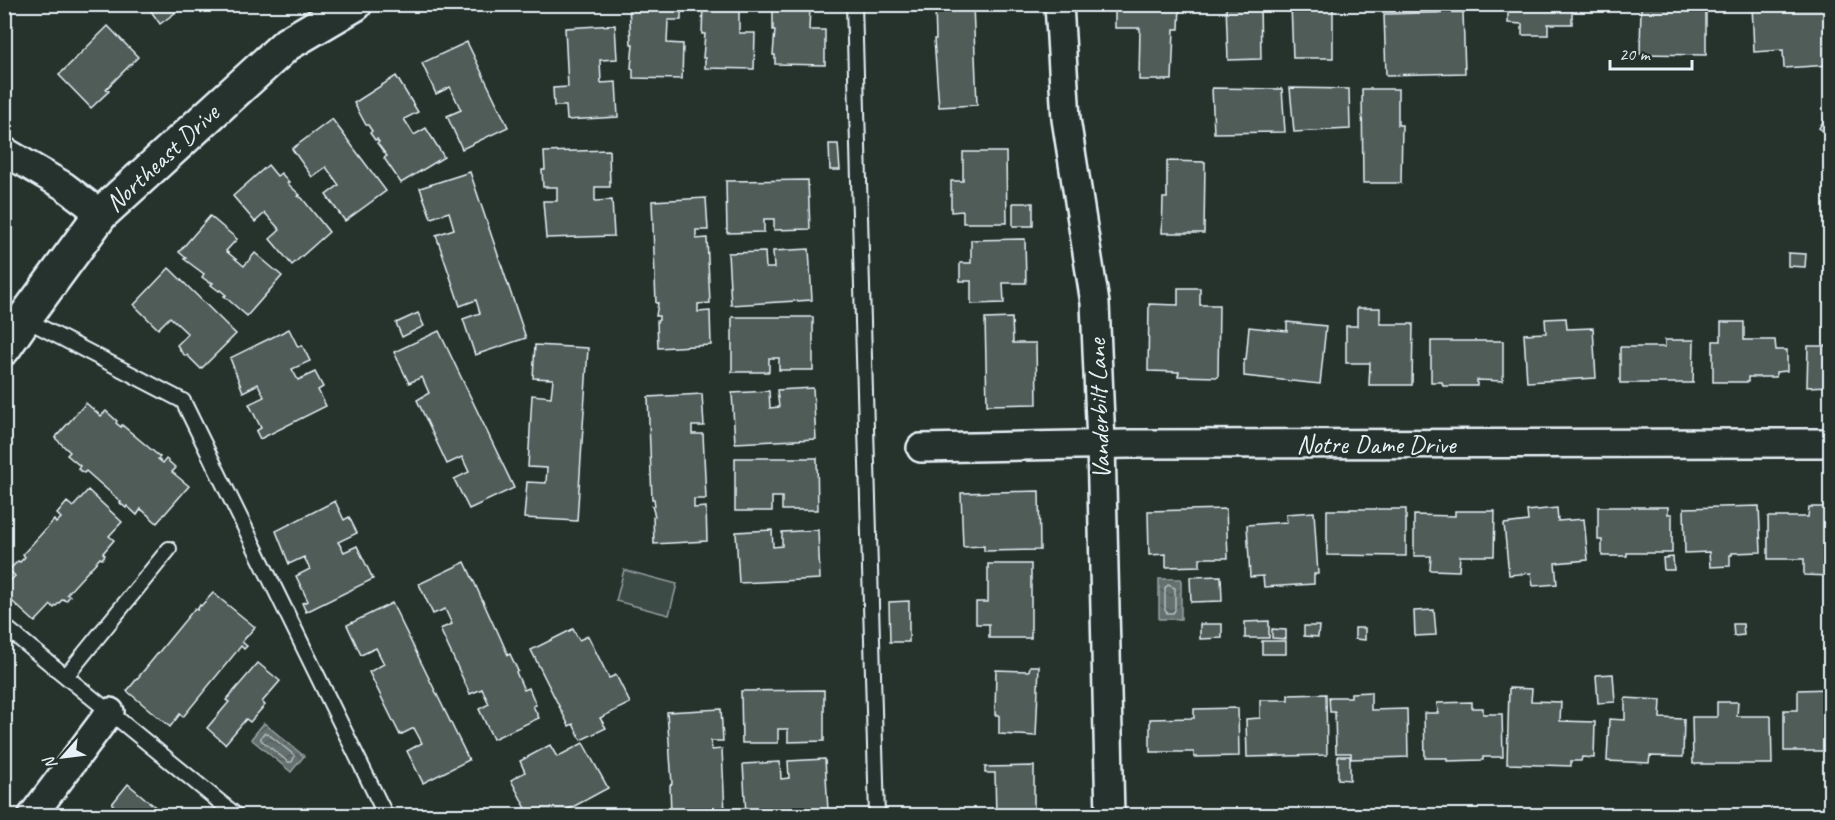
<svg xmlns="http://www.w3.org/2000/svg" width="1835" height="820" viewBox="0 0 1835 820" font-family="Caveat,sans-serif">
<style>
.green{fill:#3e4b47;stroke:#939ea0;stroke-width:1.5}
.water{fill:url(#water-waves);stroke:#98a3a5;stroke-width:1.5}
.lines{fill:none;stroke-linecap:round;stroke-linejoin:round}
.shore{stroke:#b3bdc0;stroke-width:1.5}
.building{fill:#505c59;stroke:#e8f1f8;stroke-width:1.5}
.lane-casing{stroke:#e8f1f8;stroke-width:18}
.street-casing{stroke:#e8f1f8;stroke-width:32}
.secondary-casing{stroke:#e8f1f8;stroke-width:38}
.lane{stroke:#26332d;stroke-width:14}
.street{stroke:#26332d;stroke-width:27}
.secondary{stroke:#26332d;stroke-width:33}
.labels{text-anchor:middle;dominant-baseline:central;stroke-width:4.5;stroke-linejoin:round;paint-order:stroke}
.street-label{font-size:26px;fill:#e8f1f8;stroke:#26332d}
</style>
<defs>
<pattern id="water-waves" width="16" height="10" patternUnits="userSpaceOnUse" patternTransform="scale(1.5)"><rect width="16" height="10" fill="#636f6d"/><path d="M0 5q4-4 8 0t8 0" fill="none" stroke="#535a5a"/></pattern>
</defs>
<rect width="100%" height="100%" fill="#26332d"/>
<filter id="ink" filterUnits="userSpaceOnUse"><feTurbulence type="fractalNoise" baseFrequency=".0167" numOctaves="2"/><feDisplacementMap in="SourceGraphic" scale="12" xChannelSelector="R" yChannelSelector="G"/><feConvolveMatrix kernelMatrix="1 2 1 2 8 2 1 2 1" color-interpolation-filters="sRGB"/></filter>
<g filter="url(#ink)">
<path class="green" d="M624,570L677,584L669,615L616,601Z"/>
<g class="water">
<rect x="1159" y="579" width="22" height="40"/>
<path d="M264,723L304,756L291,772L251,739Z"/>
</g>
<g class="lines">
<g class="shore">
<path d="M1168,585L1175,588V610L1173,613H1167L1165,610V588Z"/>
<path d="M264,733H267L294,755V758L292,762H288L261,740V737Z"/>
</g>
</g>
<g class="building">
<path d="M146,4H187L160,24Z"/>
<path d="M629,4H681V20H668L667,43L683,44L682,79L633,78V69L631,68L633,44H631Z"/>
<path d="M703,4H753V10H739V33H755L754,69L705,68V58H703L705,34H702Z"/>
<path d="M773,4H823V6H810L809,30H825V65L775,64V55H773L775,30H773Z"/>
<path d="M1115,4H1180L1179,29H1174L1172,80H1139L1140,28H1115Z"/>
<path d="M1226,4H1260L1261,59L1228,60Z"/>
<path d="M1291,4H1333V58H1293Z"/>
<path d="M1508,4H1572V24H1548V35H1522V24L1508,23Z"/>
<path d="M1641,4H1706V55L1640,54Z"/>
<path d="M1752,4H1795V6L1830,4V65L1784,68L1783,50L1754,52Z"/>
<path d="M973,5L977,105L939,107L934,39H936L935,7Z"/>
<path d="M1463,12L1465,73L1386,75L1384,14Z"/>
<path d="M615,25L617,59L600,60L601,83L616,82L618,117L567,120L566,106H554L553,88L568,87L565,28Z"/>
<path d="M108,26L138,57L106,89L109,91L91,108L59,75Z"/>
<path d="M467,42L508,127L462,149L447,116L461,110L450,87L436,94L422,63Z"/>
<path d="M396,76L418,112L404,119L414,135L426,128L444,157L401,183L384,158L387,156L377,143L379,142L377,139L375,140L370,133L372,131L368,125H366L354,103Z"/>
<path d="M1212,88L1282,89L1285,132L1214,133Z"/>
<path d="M1290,88L1349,89L1350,129L1294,132Z"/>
<path d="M1362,89H1398V125H1402L1401,183H1363Z"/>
<path d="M1830,111V136L1819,128Z"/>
<path d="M332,119L386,191L345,221L326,195L339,185L326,167L312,177L292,149Z"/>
<path d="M829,144H838L840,170H830Z"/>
<path d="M609,150L610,187H595V201L612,200L614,236L546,238L543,201H557V187H543L542,170H545L544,152Z"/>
<path d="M963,152H1006L1007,223H963V211L951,212V181H963Z"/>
<path d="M1167,161L1205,162L1204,233H1162L1163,198H1167Z"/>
<path d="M268,165L277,176L281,173L289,182L287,183L300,195L298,196L302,198L329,232L292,265L270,239L280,230L265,213L255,222L233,196Z"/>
<path d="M470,172L526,338L475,355L463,319L480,313L476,300L460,306L436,235L454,229L449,212L431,218L420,188Z"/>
<path d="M808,180L810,229L774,230V219H764V232L727,233L726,181Z"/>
<path d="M706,198L708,230H696V239L707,238L710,303L698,304V312L710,311L711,345L658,348L657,321L659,320V316H656L658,303H656L652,201Z"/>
<rect x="1013" y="203" width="20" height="23"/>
<path d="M210,216L237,239L226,251L244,266L255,253L282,276L247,316L224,296L226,295L220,290L219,291L211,285L213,283L211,282L210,283L202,277L204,274L184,259L186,258L179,252Z"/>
<path d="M1025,239L1026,283H1003L1004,303L971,304V281H960V263H971V240Z"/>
<path d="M809,249L812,300L731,305L728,253L765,252L766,268H774L773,251Z"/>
<path d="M1788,253L1806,254L1805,267L1788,266Z"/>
<path d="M169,268L236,334L201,369L187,355L186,356L182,353L177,345L188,334L170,317L158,329L134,305Z"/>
<path d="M1178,288H1200V305H1219L1218,377L1178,376L1179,372L1148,371L1149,304L1178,305Z"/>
<path d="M1357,308H1380V324H1413L1412,385H1369L1370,363H1346V326H1357Z"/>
<path d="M418,313L424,326L402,337L396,323Z"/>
<path d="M732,317H813V370H779V358H769V372H732Z"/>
<path d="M1012,318L1013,343H1036L1037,404L987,405L985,319Z"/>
<path d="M1566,318L1567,329L1593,328L1596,378L1527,382L1524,334L1546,333L1545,319Z"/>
<path d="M1287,322L1326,326L1320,384L1244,376V360H1246L1249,327L1287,331Z"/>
<path d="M1721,322H1744V340H1775L1776,350H1787V371L1776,372V377H1748V382H1713V341H1721Z"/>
<path d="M289,329L298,347L302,345L310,361L292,369L298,380L315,372L323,387L318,390L326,406L260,439L256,431L261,428L249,404L264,397L258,384L243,392L230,358Z"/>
<path d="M439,331L514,488L469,509L454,479L469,472L462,457L447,464L417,400L429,393L422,377L409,383L394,352Z"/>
<path d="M1665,340H1694L1693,383H1620V347H1665Z"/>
<path d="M1431,341H1503V381L1477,380V386H1443L1442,382H1431Z"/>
<path d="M535,345L588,348L577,521L524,518L527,482L546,483L547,468L528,467L532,395L551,397L553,379L533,378Z"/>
<path d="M1808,346H1830V386L1807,387Z"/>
<path d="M813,388L816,439L735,443L732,393L769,391L770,408L779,407L777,390Z"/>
<path d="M702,394L704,426H692V434H703L706,499H694V508L706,507L707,541L654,544L653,517L655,516L652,506H655L654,499H652L648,397Z"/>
<path d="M86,403L101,416L106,411L117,421L116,423L121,427L122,425L160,457L158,459L163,463L166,459L176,468L172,472L189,486L157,523L141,509L137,515L127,506L126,508L120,503L121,502L86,471L84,473L78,469L80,466L67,455L70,452L55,438Z"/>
<path d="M735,458H817L818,510H782V497H772V511H735Z"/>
<path d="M88,490L122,522L109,536L114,540L103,553L105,555L102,559L100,558L67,594L70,596L66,601L63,599L54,608L51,605L35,622L4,594V587L15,576L9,570L18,561L20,562L25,557L23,554L54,520L56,523L61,518L57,514L67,502L73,507Z"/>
<path d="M1039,491L1040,550L984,551V546L963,547L961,493Z"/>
<path d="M335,501L344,520L349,517L357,533L338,542L344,552L357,546L373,579L306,612L302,603L308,601L296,576L310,569L304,557L289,564L276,531Z"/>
<path d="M1759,506L1761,552L1732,553V555H1730V566L1710,567L1709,552L1685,553L1684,508Z"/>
<path d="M1598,507H1668V514H1672V553H1627V556H1602V540H1598Z"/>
<path d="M1809,507H1830V576L1804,575V559H1768V517H1808Z"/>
<path d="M1557,508L1558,521L1584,519L1588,560L1555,563L1557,584L1533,586L1531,573L1509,575L1504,524L1528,521L1527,511Z"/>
<path d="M1226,509L1228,558H1200V566L1166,567V554L1149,555L1148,511Z"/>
<path d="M1350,509H1406V556L1327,555V510H1350Z"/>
<path d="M1455,511H1495L1494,556H1460L1459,571L1430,570L1431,556H1414V515L1455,516Z"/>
<path d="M1314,512L1318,574H1314V584L1264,587L1263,576L1250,577L1247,525L1287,522L1286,514Z"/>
<path d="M772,530L773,547L782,546V532L818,530L820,579L739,583L736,532Z"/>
<path d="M1673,557L1674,570H1664L1663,558Z"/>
<path d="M465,562L495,628H496L508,655L510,654L518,671L516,672L524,690L529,688L536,705L533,706L539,718L493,739L479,709L489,704L482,689L470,694L440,629L452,624L445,609L433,614L419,584Z"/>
<path d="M988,564H1031V638H989V624H976V602H988Z"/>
<path d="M1221,576L1222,601L1191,602L1190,577Z"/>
<path d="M213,593L255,627L242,642L247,646L244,649L241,646L183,717L180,714L170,727L127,691L195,608L197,610L200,605L201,606Z"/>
<path d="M909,601V642H890L889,602Z"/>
<path d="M392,603L469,760L423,783L407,751L422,743L414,728L400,735L369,672L384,664L376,648L361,655L347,625Z"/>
<path d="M1434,610L1436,635L1415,636L1414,611Z"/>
<path d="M1269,621V638H1245V622Z"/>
<path d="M1200,624H1222V638L1200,639Z"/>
<path d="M1733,624H1743L1744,635L1734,636Z"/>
<path d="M1304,626H1319L1318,637L1304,636Z"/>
<path d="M1355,628H1365V640L1355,639Z"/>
<path d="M573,629L579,640L588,636L609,678L616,675L630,703L600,718L606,728L581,740L573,724L569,726L531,650Z"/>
<path d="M1272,629L1286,630V639L1272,638Z"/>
<rect x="1262" y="641" width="24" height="13"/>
<path d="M258,663L280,681L262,702L265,705L250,722L246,719L225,744L207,728L229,702L226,700Z"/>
<path d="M1030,666H1039L1036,736L999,734V715H995L996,670L1029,671Z"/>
<path d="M1613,674L1615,702L1598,703L1596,675Z"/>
<path d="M1509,688L1532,689L1531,701L1561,702L1560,721L1595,722L1594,758L1582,757L1581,761H1571V766L1507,764Z"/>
<path d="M1830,689V751H1784V710H1798V690Z"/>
<path d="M824,690V741L788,742V729H778V743H742L741,691Z"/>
<path d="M1371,692V710L1407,709L1408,757L1351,759V753H1336L1335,712H1330L1329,697H1351V693Z"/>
<path d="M1326,694L1327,755L1247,757L1246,719L1260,718V700H1288V695Z"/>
<path d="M1625,698L1661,700L1660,718L1684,719L1683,757L1650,756L1649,763L1607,761L1609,719L1625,720Z"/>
<path d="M1472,702V708H1483V714H1502L1503,757H1483V760L1447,761V758H1425L1424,713H1438L1437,703Z"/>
<path d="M1717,702H1738L1737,716H1771L1772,764H1693L1692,717H1717Z"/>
<path d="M1238,708L1239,756L1194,757V752H1150V719L1194,718V709Z"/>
<path d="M721,709L723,741H711L712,750L722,749L725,814L673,816V813L671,814L670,785L672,784L667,712Z"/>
<path d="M583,743L608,788L556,816H530L511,780L525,772L520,761L550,745L557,757Z"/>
<path d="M1338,756H1350V780L1338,779Z"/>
<path d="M825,759L828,811L746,815L743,764L780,762L781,779L789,778L788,761Z"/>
<path d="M1034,766V816H996L995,773H985V767Z"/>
<path d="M128,784L166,816H100L105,809L111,814L116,808L112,804Z"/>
</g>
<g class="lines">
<g class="lane-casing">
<g id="lane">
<path d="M854,4L877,816"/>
<path d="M25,319L183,401L386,816"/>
<path d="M4,626L237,816"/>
<path d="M66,676L169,549"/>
</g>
</g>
<g class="street-casing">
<g id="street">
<path d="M1059,4L1066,119L1095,303L1101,444L1110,816"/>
<path d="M4,151L64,186L101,214"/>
<path d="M921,448L1130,444L1830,443"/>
<path d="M32,816L110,712"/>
</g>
</g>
<g class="secondary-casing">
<path id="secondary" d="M4,348L24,319L101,214L287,44L355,4"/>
</g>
<use href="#lane" class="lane"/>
<use href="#street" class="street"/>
<use href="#secondary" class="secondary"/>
</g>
</g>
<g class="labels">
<g class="street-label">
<text transform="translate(162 158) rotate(-43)">Northeast Drive</text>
<text transform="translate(1099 409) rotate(-92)">Vanderbilt Lane</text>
<text x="1376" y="444">Notre Dame Drive</text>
</g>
</g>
<rect width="1835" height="820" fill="none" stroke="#26332d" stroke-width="24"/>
<rect x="12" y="12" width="1811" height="796" fill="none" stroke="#e8f1f8" stroke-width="2" filter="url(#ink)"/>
<g transform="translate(63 757) rotate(242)" stroke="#26332d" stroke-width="4.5" paint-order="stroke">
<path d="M0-4.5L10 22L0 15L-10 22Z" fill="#e8f1f8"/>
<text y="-9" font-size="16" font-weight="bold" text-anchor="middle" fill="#e8f1f8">N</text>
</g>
<path d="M1610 60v9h82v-9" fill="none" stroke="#e8f1f8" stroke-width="3"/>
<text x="1619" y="60" font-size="18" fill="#e8f1f8" stroke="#26332d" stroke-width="4.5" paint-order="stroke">20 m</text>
</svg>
